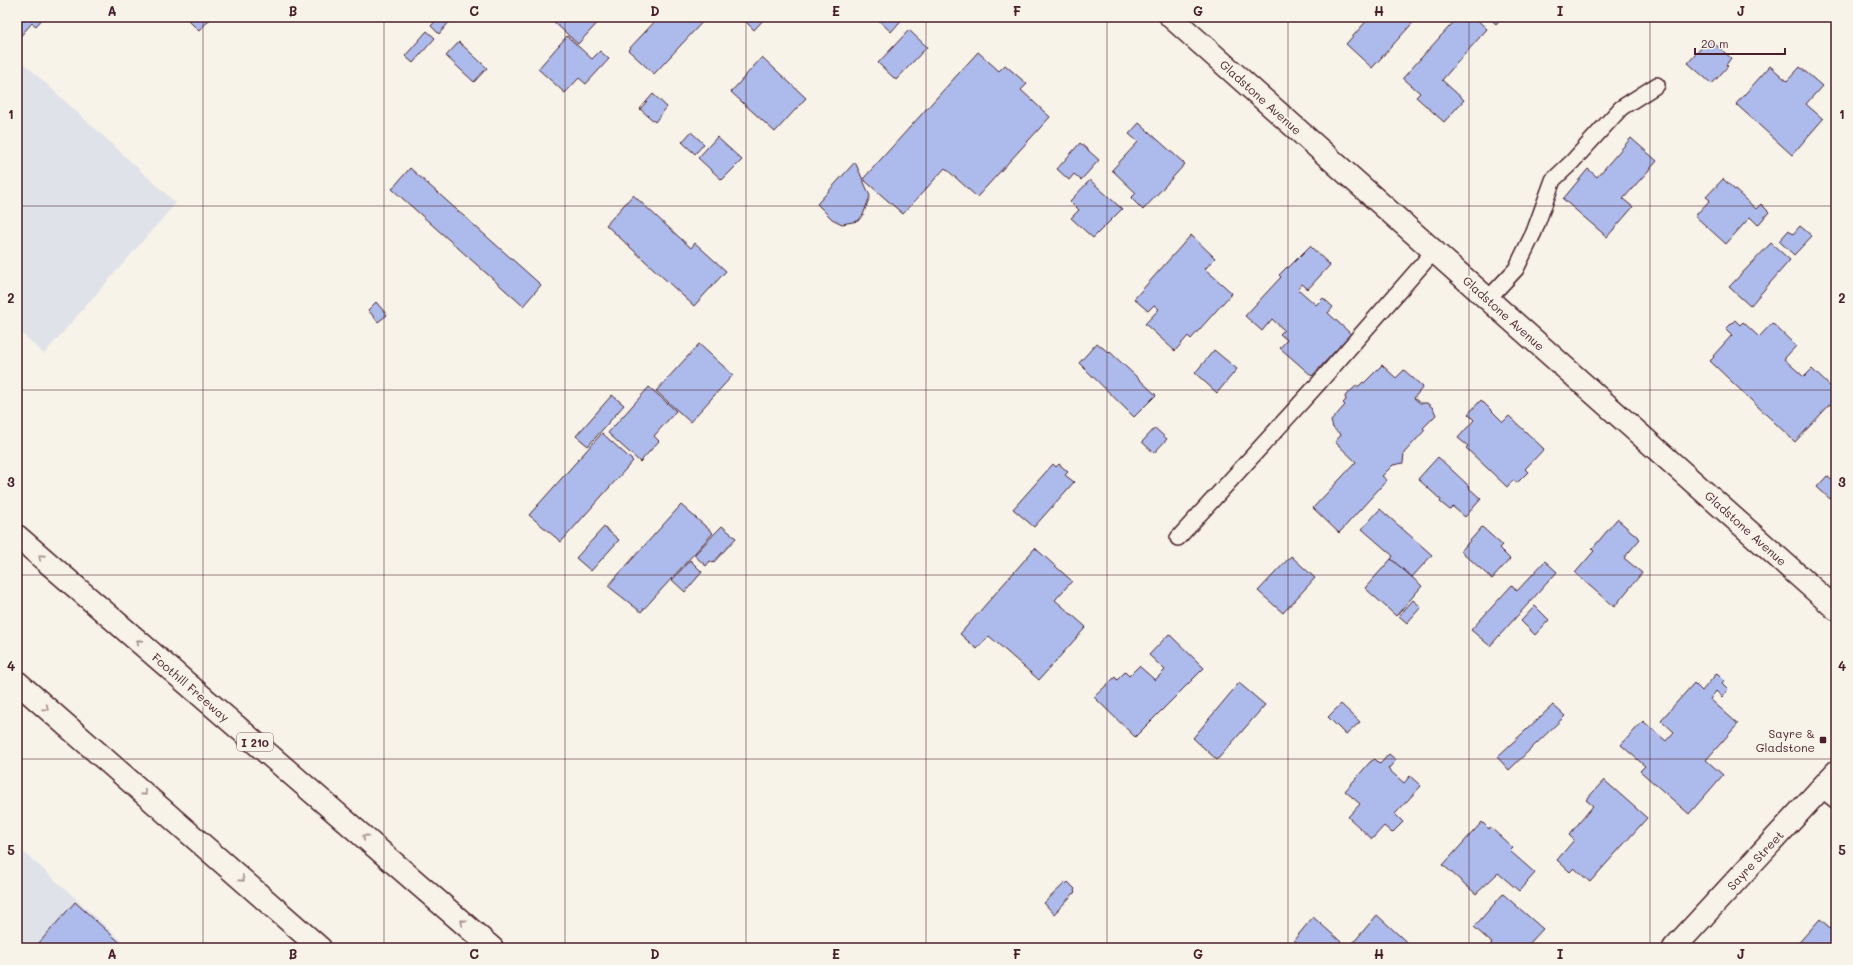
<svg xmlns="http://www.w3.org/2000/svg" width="1853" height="965" viewBox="0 0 1853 965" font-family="Mali,sans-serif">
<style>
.built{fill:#e0e2e9}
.building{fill:#acbbeb;stroke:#4a1f2b}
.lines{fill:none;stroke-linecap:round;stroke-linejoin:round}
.lane-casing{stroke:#4a1f2b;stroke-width:18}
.secondary-casing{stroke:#4a1f2b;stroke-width:25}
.highway-casing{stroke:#4a1f2b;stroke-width:25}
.lane{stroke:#f7f3e8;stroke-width:15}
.secondary{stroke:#f7f3e8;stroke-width:22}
.highway{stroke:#f7f3e8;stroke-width:22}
.oneway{stroke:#a0898a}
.grid{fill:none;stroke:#4a1f2b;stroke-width:1;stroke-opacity:0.55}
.poi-dot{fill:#4a1f2b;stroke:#f7f3e8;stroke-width:1.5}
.labels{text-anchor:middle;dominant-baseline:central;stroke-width:3.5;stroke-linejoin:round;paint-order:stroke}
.shield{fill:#f7f3e8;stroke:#7e5f64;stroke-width:1}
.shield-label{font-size:11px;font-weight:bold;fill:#4a1f2b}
.street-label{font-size:12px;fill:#4a1f2b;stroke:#f7f3e8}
.poi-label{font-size:12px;fill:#4a1f2b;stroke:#f7f3e8;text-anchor:end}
.neatline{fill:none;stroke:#4a1f2b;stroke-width:1.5}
.grid-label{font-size:13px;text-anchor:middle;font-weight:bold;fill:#4a1f2b}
</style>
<rect width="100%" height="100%" fill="#f7f3e8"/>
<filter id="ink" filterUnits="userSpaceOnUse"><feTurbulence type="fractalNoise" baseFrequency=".025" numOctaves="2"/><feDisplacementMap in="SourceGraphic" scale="8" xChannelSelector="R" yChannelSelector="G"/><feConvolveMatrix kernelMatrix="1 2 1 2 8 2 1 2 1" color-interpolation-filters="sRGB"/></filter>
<g filter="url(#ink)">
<g class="built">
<path d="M17,57L176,203L44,354L17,329Z"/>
<path d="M17,846L74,897L129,948H17Z"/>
</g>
<g class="building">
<path d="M17,17H44L36,26L32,23L17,40Z"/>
<path d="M191,17H212L199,31L188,20Z"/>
<path d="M439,17H445L450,21L439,34L431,26Z"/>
<path d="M558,17H603L578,44L554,22Z"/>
<path d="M659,17H707L654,74L628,50Z"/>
<path d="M741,17H766L754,30Z"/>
<path d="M875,17H904L891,32Z"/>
<path d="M1370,17H1418L1372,68L1346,44Z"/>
<path d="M1458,17H1474L1487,29L1442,80L1464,100L1444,122L1416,97L1420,93L1403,78Z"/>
<path d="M1488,17H1502L1496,24Z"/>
<path d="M909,30L927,47L896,80L878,63Z"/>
<path d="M427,31L435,38L413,63L405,56Z"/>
<path d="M567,36L592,59L600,51L609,59L586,84L579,78L565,93L538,69Z"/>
<path d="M1709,39L1731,58L1726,65L1728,66L1712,84L1688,63Z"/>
<path d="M459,42L487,68L474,82L446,56Z"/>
<path d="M978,52L999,71L1005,65L1027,84L1021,90L1050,117L977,197L945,168L903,214L863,179Z"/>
<path d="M762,57L806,98L775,132L731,92Z"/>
<path d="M1770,66L1787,81L1800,67L1822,86L1806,104L1823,119L1792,155L1736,104Z"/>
<path d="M653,94L667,107L655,122L640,109Z"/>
<path d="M1139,123L1185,164L1143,210L1131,198L1136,193L1112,170L1138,142L1129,134Z"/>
<path d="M691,132L704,144L695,154L682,142Z"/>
<path d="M717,137L742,160L722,180L698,158Z"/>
<path d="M1631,138L1657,161L1623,199L1633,207L1607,237L1563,199L1588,169L1597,177Z"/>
<path d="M1080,143L1099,160L1081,180L1074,174L1069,180L1057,169Z"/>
<path d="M855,162L870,196L863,215L858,221L842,224L832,219L817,204Z"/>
<path d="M410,168L541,285L523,306L392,189Z"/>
<path d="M1723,179L1756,209L1761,204L1769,212L1758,225L1750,217L1726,244L1695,216L1710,200L1706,197Z"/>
<path d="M1090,180L1122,209L1093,238L1071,218L1079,210L1070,201Z"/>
<path d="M633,195L691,248L695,243L726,271L694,306L606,225Z"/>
<path d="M1800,226L1812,236L1794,255L1779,241L1789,230L1793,234Z"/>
<path d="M1191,235L1215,258L1205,269L1232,293L1191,339L1188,336L1175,351L1145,324L1159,309L1154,305L1148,311L1134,299Z"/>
<path d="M1771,243L1790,260L1750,306L1729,287Z"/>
<path d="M1310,246L1330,265L1308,289L1302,284L1298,289L1316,305L1323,298L1333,307L1328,313L1351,334L1312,376L1280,348L1287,340L1280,334L1284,330L1272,319L1262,331L1245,316L1281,277L1279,275L1287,267L1288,268Z"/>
<path d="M376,302L387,315L378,322L368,310Z"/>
<path d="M1735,320L1740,325L1743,322L1759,337L1772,323L1796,346L1784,359L1804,377L1812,369L1836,392L1831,397L1834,400L1795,442L1710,361L1714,357L1713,356L1732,335L1726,329Z"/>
<path d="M1097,343L1109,353L1110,352L1156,395L1134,417L1079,363Z"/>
<path d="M699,344L733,375L690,422L656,391Z"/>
<path d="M1214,350L1237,369L1217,393L1195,373Z"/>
<path d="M1382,365L1396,378L1404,370L1423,387L1414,398L1420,403H1427L1433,408L1436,415L1423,428L1425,430L1404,453L1403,463L1393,465L1382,476L1387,480L1339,533L1313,508L1356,462L1335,442L1341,435L1333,428L1331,421L1345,405L1343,403L1346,400L1345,396L1356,386H1359L1363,382L1364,383Z"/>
<path d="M649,387L676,411L654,436L659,441L640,462L608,433Z"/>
<path d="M612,395L624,405L588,446L576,436Z"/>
<path d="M1481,400L1503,422L1509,416L1544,449L1525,469L1528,472L1517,483L1513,480L1507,487L1466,448L1468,446L1458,438L1474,420L1468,414Z"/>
<path d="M1155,428L1167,439L1154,453L1142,442Z"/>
<path d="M602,433L633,461L561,542L529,515Z"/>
<path d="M1438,457L1470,487L1469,488L1481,499L1465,517L1453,507L1450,510L1440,502L1441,500L1418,479Z"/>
<path d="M1053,464L1056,467L1059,464L1068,472L1065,475L1074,482L1034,527L1013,509Z"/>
<path d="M1827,476L1836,484V492L1830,499L1817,487Z"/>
<path d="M681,505L713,533L641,612L608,586Z"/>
<path d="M1380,509L1432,555L1412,577L1391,559L1393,556L1362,529Z"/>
<path d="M1617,519L1640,539L1624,558L1642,573L1614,607L1575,573L1594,551L1592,549Z"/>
<path d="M722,526L736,538L713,563L710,561L706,566L694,555Z"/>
<path d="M604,527L619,540L591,571L576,558Z"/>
<path d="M1482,527L1502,545L1499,548L1510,559L1492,579L1461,551Z"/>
<path d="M1035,548L1072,581L1055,600L1086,627L1039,680L989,636L977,649L960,634Z"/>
<path d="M1291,556L1315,578L1283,613L1258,591Z"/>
<path d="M1391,559L1422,586L1396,616L1365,588Z"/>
<path d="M690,560L702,572L685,592L672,580Z"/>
<path d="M1545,561L1557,572L1490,646L1471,630L1512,585L1517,591Z"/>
<path d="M1413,600L1421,607L1407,623L1399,616Z"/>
<path d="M1535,606L1549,620L1535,635L1521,621Z"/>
<path d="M1169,634L1204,668L1135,737L1094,697L1115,677L1117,680L1125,672L1129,676L1139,666L1155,680L1165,670L1149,655Z"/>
<path d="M1717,673L1724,680L1722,683L1728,689L1722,697L1716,691L1710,699L1738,724L1706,760L1723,775L1689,814L1640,771L1645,766L1621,745L1643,721L1666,741L1674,732L1661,720L1694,683L1702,691Z"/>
<path d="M1239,683L1265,705L1217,760L1193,738Z"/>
<path d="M1341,704L1360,722L1346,735L1328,717Z"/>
<path d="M1553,705L1565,716L1509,770L1497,757Z"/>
<path d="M1389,754L1396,760L1388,769L1404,783L1410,776L1421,786L1395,814L1403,822L1392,833L1384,826L1372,839L1348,817L1360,804L1345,791L1370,762L1375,759L1380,764Z"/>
<path d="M1604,780L1647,818L1590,882L1574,868L1570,872L1557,860L1574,840L1569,835L1593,806L1586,800Z"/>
<path d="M1482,822L1489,829L1490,827L1513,848L1510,851L1535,873L1519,891L1498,873L1476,894L1443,865Z"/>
<path d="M1068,882L1075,889L1074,891L1075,892L1054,914L1044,903L1065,883L1066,884Z"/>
<path d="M1503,894L1543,929L1529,944L1532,947L1531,948H1487L1492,943L1474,927Z"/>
<path d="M75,902L126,948H43L38,944Z"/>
<path d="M1377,915L1413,948H1356L1352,944Z"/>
<path d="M1313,917L1348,948H1304L1294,940Z"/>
<path d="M1820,919L1836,933V948H1794Z"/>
</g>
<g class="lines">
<g class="lane-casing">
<g id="lane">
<path d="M1488,299L1516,269L1534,232L1553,180L1572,162L1621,108L1657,85"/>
<path d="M1178,538L1317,385L1434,251"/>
<path d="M1821,789L1836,801"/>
</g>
</g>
<g class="secondary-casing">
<g id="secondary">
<path d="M1171,17L1836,609"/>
<path d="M1674,948L1836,772"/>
</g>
</g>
<g class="highway-casing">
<g id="highway">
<path d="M17,536L492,948"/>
<path d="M17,682L320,948"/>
</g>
</g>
<use href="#lane" class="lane"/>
<use href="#secondary" class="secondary"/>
<use href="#highway" class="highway"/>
</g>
<defs><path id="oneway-chevron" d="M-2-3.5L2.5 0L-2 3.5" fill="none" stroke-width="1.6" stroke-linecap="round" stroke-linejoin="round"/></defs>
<g class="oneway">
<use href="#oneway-chevron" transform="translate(41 557) rotate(-139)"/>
<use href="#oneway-chevron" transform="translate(139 642) rotate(-139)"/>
<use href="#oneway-chevron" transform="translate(46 708) rotate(41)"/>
<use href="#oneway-chevron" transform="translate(144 793) rotate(41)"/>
<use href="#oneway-chevron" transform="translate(365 837) rotate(-139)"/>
<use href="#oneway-chevron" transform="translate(242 879) rotate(41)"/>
<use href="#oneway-chevron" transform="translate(463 922) rotate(-139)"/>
</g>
</g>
<path class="grid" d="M203,17V948M384,17V948M565,17V948M746,17V948M926,17V948M1107,17V948M1288,17V948M1469,17V948M1650,17V948M17,206H1836M17,390H1836M17,575H1836M17,759H1836"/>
<rect class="poi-dot" x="1819" y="736" width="8" height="8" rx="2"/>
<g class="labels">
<rect class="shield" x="237" y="733" width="36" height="18" rx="3"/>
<g class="shield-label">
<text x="255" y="742">I 210</text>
</g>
<g class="street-label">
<text transform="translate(1261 97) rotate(42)">Gladstone Avenue</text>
<text transform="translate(1504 313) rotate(42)">Gladstone Avenue</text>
<text transform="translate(1746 528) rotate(42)">Gladstone Avenue</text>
<text transform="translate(191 687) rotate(41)">Foothill Freeway</text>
<text transform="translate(1755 860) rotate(-47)">Sayre Street</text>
</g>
<g class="poi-label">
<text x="1815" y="733">Sayre &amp;<tspan x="1815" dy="14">Gladstone</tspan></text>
</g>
</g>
<rect width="1853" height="965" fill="none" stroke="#f7f3e8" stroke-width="44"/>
<path d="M1695 48v6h90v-6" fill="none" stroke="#4a1f2b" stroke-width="2"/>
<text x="1701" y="48" font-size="12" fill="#4a1f2b" stroke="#f7f3e8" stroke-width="3" paint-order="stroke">20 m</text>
<rect x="22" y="22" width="1809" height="921" class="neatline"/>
<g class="grid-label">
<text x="112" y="16">A</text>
<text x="293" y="16">B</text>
<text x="474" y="16">C</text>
<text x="655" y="16">D</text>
<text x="836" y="16">E</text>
<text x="1017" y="16">F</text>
<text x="1198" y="16">G</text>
<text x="1379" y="16">H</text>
<text x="1560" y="16">I</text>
<text x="1741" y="16">J</text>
<text x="11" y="119">1</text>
<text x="1842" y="119">1</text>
<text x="11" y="303">2</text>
<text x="1842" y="303">2</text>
<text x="11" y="487">3</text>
<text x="1842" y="487">3</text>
<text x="11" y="671">4</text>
<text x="1842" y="671">4</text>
<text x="11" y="855">5</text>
<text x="1842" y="855">5</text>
<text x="112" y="959">A</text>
<text x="293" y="959">B</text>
<text x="474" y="959">C</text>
<text x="655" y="959">D</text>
<text x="836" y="959">E</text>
<text x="1017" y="959">F</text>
<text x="1198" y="959">G</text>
<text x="1379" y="959">H</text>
<text x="1560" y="959">I</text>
<text x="1741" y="959">J</text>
</g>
</svg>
